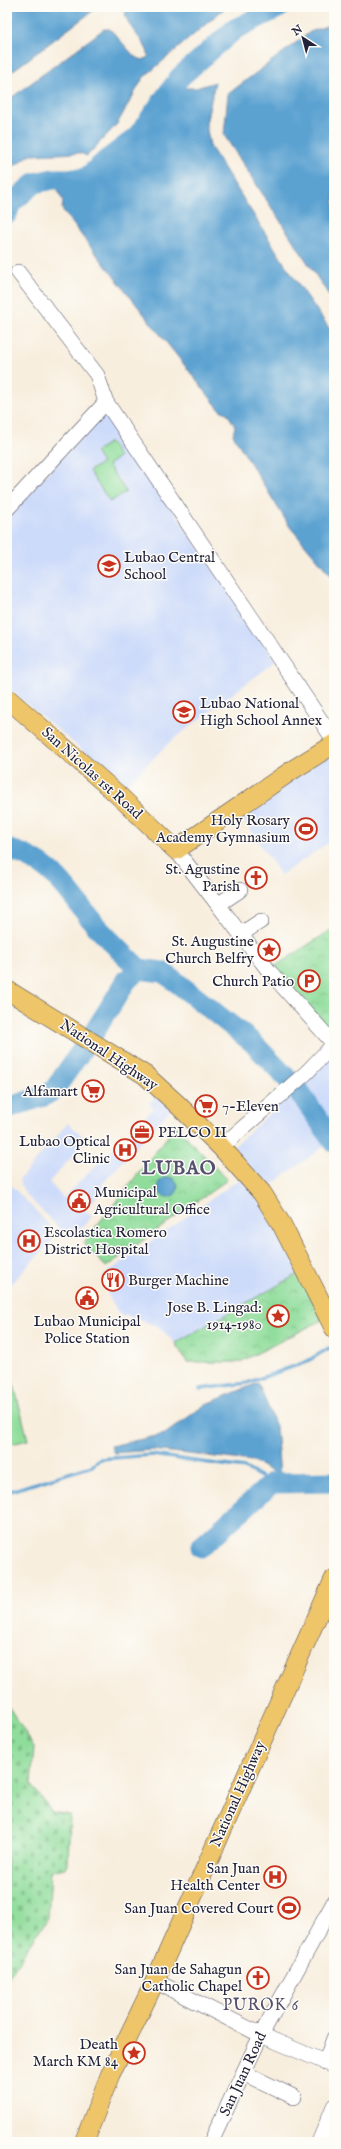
<svg xmlns="http://www.w3.org/2000/svg" width="341" height="2149" viewBox="0 0 341 2149" font-family="'IM FELL English',serif">
<style>
.built{fill:#cddbfa}
.green{fill:#90dd9b;stroke:#59806b}
.cemetery{fill:url(#cemetery-stones);stroke:#59806b}
.park{fill:url(#park-crowns);stroke:#59806b}
.water{fill:#5ba2d1;stroke:#3e6286}
.lines{fill:none;stroke-linecap:round;stroke-linejoin:round}
.stream{stroke:#5ba2d1;stroke-width:3.5}
.river{stroke:#5ba2d1;stroke-width:21}
.minor-casing{stroke:#424153;stroke-width:16}
.major-casing{stroke:#424153;stroke-width:20}
.minor{stroke:#fff;stroke-width:15}
.major{stroke:#eec569;stroke-width:19}
.labels{text-anchor:middle;dominant-baseline:central;stroke-width:3;stroke-linejoin:round;paint-order:stroke}
.poi-label{font-size:15px;fill:#22223b;stroke:#fdfcf7;text-anchor:end}
.street-label{font-size:15px;fill:#22223b;stroke:#fdfcf7}
.neighbourhood-label{font-size:16px;letter-spacing:1px;fill:#565070;stroke:#fdfcf7}
.district-label{font-size:19px;font-weight:bold;letter-spacing:1px;fill:#565070;stroke:#fdfcf7}
</style>
<defs>
<pattern id="cemetery-stones" width="16" height="16" patternUnits="userSpaceOnUse"><rect width="16" height="16" fill="#90dd9b"/><path d="M2 7V4a2 2 0 0 1 4 0v3zM10 15v-3a2 2 0 0 1 4 0v3z" fill="#7cbd86"/></pattern>
<pattern id="park-crowns" width="20" height="18" patternUnits="userSpaceOnUse"><rect width="20" height="18" fill="#90dd9b"/><path d="M2 6a3 3 0 1 1 6 0M12 15a3 3 0 1 1 6 0" fill="none" stroke="#7cbd86"/></pattern>
</defs>
<rect width="100%" height="100%" fill="#fdfcf7"/>
<filter id="ink" filterUnits="userSpaceOnUse"><feTurbulence type="fractalNoise" baseFrequency=".025" numOctaves="2"/><feDisplacementMap in="SourceGraphic" scale="8" xChannelSelector="R" yChannelSelector="G"/><feConvolveMatrix kernelMatrix="1 2 1 2 8 2 1 2 1" color-interpolation-filters="sRGB"/></filter>
<filter id="wash" filterUnits="userSpaceOnUse"><feTurbulence type="fractalNoise" baseFrequency=".012" numOctaves="4" result="noise"/><feDisplacementMap in="SourceGraphic" scale="16" xChannelSelector="R" yChannelSelector="G"/><feGaussianBlur stdDeviation="0.9" result="paint"/><feColorMatrix in="noise" values="0 0 0 0 0 0 0 0 0 0 0 0 0 0 0 0 0 1.4 0 .05"/><feComposite in="paint" operator="in"/></filter>
<g filter="url(#wash)">
<rect width="100%" height="100%" fill="#f8eede"/>
<g class="built">
<path d="M105,411L276,661L171,741L123,788L102,767L7,687V517Z"/>
<path d="M331,752L334,756V839L281,875L240,815Z"/>
<path d="M334,1054V1137L303,1094L302,1084Z"/>
<path d="M293,1092L299,1097L330,1142L266,1189L233,1147Z"/>
<path d="M157,1094L173,1107L101,1185L105,1188L84,1210L92,1216L87,1222L77,1232L69,1233L61,1230L25,1194L19,1180L68,1123L87,1140L49,1182L63,1198L154,1108L149,1104Z"/>
<path d="M241,1178L257,1198L300,1273L175,1343L159,1327L126,1315L123,1317L111,1301L103,1283L104,1275Z"/>
<path d="M7,1181L58,1234L7,1288Z"/>
</g>
<g class="green">
<path d="M110,442L119,457L108,465L126,492L110,502L89,471L102,463L95,452Z"/>
<path d="M13,1381L28,1440L7,1445V1382Z"/>
</g>
<path class="cemetery" d="M7,1704L34,1747L31,1784L52,1812L70,1815L68,1861L65,1868L51,1871L48,1918L7,1979Z"/>
<g class="park">
<path d="M334,928V1029L325,1026L274,967Z"/>
<path d="M176,1126L227,1180L106,1267L83,1243Z"/>
<path d="M300,1273L322,1320L240,1362H187L175,1343Z"/>
</g>
<g class="water">
<path d="M7,7H98L7,75Z"/>
<path d="M133,7H226L143,78L117,124L87,156L80,153L30,155L7,171V101L104,29H110L135,57L143,60L149,56C145,39 127,29 125,12Z"/>
<path d="M334,23V303L224,135L228,94L310,32Z"/>
<path d="M215,82L206,124L210,146L286,266L334,335V579L290,527L233,435L235,426L227,413L220,410L82,236L62,209L63,201L58,191L61,185H87L143,141L179,88H196Z"/>
<circle cx="168" cy="1187" r="10"/>
<path d="M258,1383L276,1426L280,1476L252,1461L152,1450L114,1453L111,1446L165,1434L206,1404Z"/>
</g>
<g class="lines">
<g class="stream">
<path d="M200,1389L247,1383L306,1362L329,1348"/>
<path d="M7,1492L92,1466L100,1459L152,1455L245,1468L272,1483"/>
</g>
<g class="river">
<path d="M7,214L11,203L35,183L53,179H85L104,162L136,138L180,77L235,29L280,7"/>
<path d="M7,849C56,862 68,894 98,928C111,942 125,955 139,969"/>
<path d="M7,1108L44,1096L54,1090L93,1034L127,980L139,969L162,972L171,978L252,1042L281,1072L297,1089L334,1142"/>
<path d="M201,1547L272,1483L334,1482"/>
</g>
</g>
</g>
<g filter="url(#ink)">
<g class="lines">
<g class="minor-casing">
<g id="minor">
<path d="M18,272L97,375L106,402L334,740"/>
<path d="M7,509L106,402"/>
<path d="M176,850L269,971L334,1044"/>
<path d="M219,904L240,890"/>
<path d="M241,934L261,921"/>
<path d="M221,1147L306,1073L334,1044"/>
<path d="M155,1981L261,2035L334,2066"/>
<path d="M325,2063L334,2038"/>
<path d="M244,2073L294,2097"/>
<path d="M211,2142L261,2035L334,1902"/>
<path d="M319,2142L334,2106"/>
</g>
</g>
<g class="major-casing">
<g id="major">
<path d="M7,698L116,793L176,850L294,769L334,744"/>
<path d="M7,990L145,1075L177,1104L221,1147L262,1193L282,1225L334,1328"/>
<path d="M84,2142L110,2075L155,1981L334,1579"/>
</g>
</g>
<use href="#minor" class="minor"/>
<use href="#major" class="major"/>
</g>
</g>
<defs>
<g id="school-ring" transform="scale(1.15)"><circle r="9.5" fill="#fdfcf7" stroke="#c8321e" stroke-width="1.5"/><path d="M0-5L7-2L0 1L-7-2ZM-4 1L0 2.5L4 1V4Q0 6-4 4Z" fill="#c8321e"/></g>
<g id="stadium-ring" transform="scale(1.15)"><circle r="9.5" fill="#fdfcf7" stroke="#c8321e" stroke-width="1.5"/><path d="M0-5a6.5 5 0 1 0 0 10a6.5 5 0 1 0 0-10ZM-3.5-1.8h7v3.6h-7Z" fill="#c8321e"/></g>
<g id="church-ring" transform="scale(1.15)"><circle r="9.5" fill="#fdfcf7" stroke="#c8321e" stroke-width="1.5"/><path d="M-1.2-6h2.4v3.5h3.3v2.4h-3.3V6h-2.4V-.1h-3.3v-2.4h3.3Z" fill="#c8321e"/></g>
<g id="sight-ring" transform="scale(1.15)"><circle r="9.5" fill="#fdfcf7" stroke="#c8321e" stroke-width="1.5"/><path d="M0-6L1.8-2.2L6-1.7L2.9 1.2L3.7 5.4L0 3.3L-3.7 5.4L-2.9 1.2L-6-1.7L-1.8-2.2Z" fill="#c8321e"/></g>
<g id="parking-ring" transform="scale(1.15)"><circle r="9.5" fill="#fdfcf7" stroke="#c8321e" stroke-width="1.5"/><path d="M-3.5-5.5H1a3.5 3.5 0 0 1 0 7H-1V5.5H-3.5ZM-1-3.4V-.6H.8a1.4 1.4 0 0 0 0-2.8Z" fill="#c8321e"/></g>
<g id="supermarket-ring" transform="scale(1.15)"><circle r="9.5" fill="#fdfcf7" stroke="#c8321e" stroke-width="1.5"/><path d="M-6-5.5h2.5l.6 2H6L4.5 2H-2.5L-4.4-4H-6ZM-1.5 3.2a1.3 1.3 0 1 0 .1 0ZM3 3.2a1.3 1.3 0 1 0 .1 0Z" fill="#c8321e"/></g>
<g id="office-ring" transform="scale(1.15)"><circle r="9.5" fill="#fdfcf7" stroke="#c8321e" stroke-width="1.5"/><path d="M-6-3h4V-5.5h4V-3h4V5H-6ZM-1-4.5V-3h2v-1.5ZM-6 0V1H6V0Z" fill="#c8321e"/></g>
<g id="hospital-ring" transform="scale(1.15)"><circle r="9.5" fill="#fdfcf7" stroke="#c8321e" stroke-width="1.5"/><path d="M-5-5h3v3.5h4V-5h3V5h-3V1.5h-4V5h-3Z" fill="#c8321e"/></g>
<g id="civic-ring" transform="scale(1.15)"><circle r="9.5" fill="#fdfcf7" stroke="#c8321e" stroke-width="1.5"/><path d="M-.6-6.5H3V-4.5H.6V-3L4-1V1h2V6H-6V1h2V-1L-.6-3ZM-1.2 2.5V6h2.4V2.5Z" fill="#c8321e"/></g>
<g id="restaurant-ring" transform="scale(1.15)"><circle r="9.5" fill="#fdfcf7" stroke="#c8321e" stroke-width="1.5"/><path d="M-5-6h1v4h1v-4h1v4h1v-4h1v5L-1.5 .5V6h-2V.5L-5-1ZM5-6V6H3V1.5H1.5Q1.5-4 5-6Z" fill="#c8321e"/></g>
</defs>
<g fill-rule="evenodd">
<use href="#school-ring" x="109" y="566"/>
<use href="#school-ring" x="184" y="712"/>
<use href="#stadium-ring" x="306" y="829"/>
<use href="#church-ring" x="256" y="878"/>
<use href="#sight-ring" x="269" y="950"/>
<use href="#parking-ring" x="309" y="981"/>
<use href="#supermarket-ring" x="93" y="1091"/>
<use href="#supermarket-ring" x="206" y="1106"/>
<use href="#office-ring" x="142" y="1132"/>
<use href="#hospital-ring" x="125" y="1150"/>
<use href="#civic-ring" x="79" y="1201"/>
<use href="#hospital-ring" x="29" y="1241"/>
<use href="#restaurant-ring" x="113" y="1280"/>
<use href="#civic-ring" x="87" y="1298"/>
<use href="#sight-ring" x="278" y="1316"/>
<use href="#hospital-ring" x="275" y="1877"/>
<use href="#stadium-ring" x="289" y="1908"/>
<use href="#church-ring" x="258" y="1978"/>
<use href="#sight-ring" x="134" y="2053"/>
</g>
<g class="labels">
<g class="poi-label">
<text x="124" y="557" text-anchor="start">Lubao Central<tspan x="124" dy="17">School</tspan></text>
<text x="200" y="703" text-anchor="start">Lubao National<tspan x="200" dy="17">High School Annex</tspan></text>
<text x="290" y="820">Holy Rosary<tspan x="290" dy="17">Academy Gymnasium</tspan></text>
<text x="240" y="869">St. Agustine<tspan x="240" dy="17">Parish</tspan></text>
<text x="254" y="941">St. Augustine<tspan x="254" dy="17">Church Belfry</tspan></text>
<text x="294" y="981">Church Patio</text>
<text x="78" y="1091">Alfamart</text>
<text x="222" y="1106" text-anchor="start">7-Eleven</text>
<text x="158" y="1132" text-anchor="start">PELCO II</text>
<text x="110" y="1141">Lubao Optical<tspan x="110" dy="17">Clinic</tspan></text>
<text x="94" y="1192" text-anchor="start">Municipal<tspan x="94" dy="17">Agricultural Office</tspan></text>
<text x="44" y="1232" text-anchor="start">Escolastica Romero<tspan x="44" dy="17">District Hospital</tspan></text>
<text x="128" y="1280" text-anchor="start">Burger Machine</text>
<text x="262" y="1307">Jose B. Lingad:<tspan x="262" dy="17">1914–1980</tspan></text>
<text x="87" y="1321" text-anchor="middle">Lubao Municipal<tspan x="87" dy="17">Police Station</tspan></text>
<text x="260" y="1868">San Juan<tspan x="260" dy="17">Health Center</tspan></text>
<text x="274" y="1908">San Juan Covered Court</text>
<text x="242" y="1969">San Juan de Sahagun<tspan x="242" dy="17">Catholic Chapel</tspan></text>
<text x="118" y="2044">Death<tspan x="118" dy="17">March KM 84</tspan></text>
</g>
<g class="street-label">
<text transform="translate(92 773) rotate(42)">San Nicolas 1st Road</text>
<text transform="translate(109 1055) rotate(34)">National Highway</text>
<text transform="translate(238 1794) rotate(-66)">National Highway</text>
<text transform="translate(243 2074) rotate(-65)">San Juan Road</text>
</g>
<g class="neighbourhood-label">
<text x="261" y="2006">PUROK 6</text>
</g>
<g class="district-label">
<text x="179" y="1169">LUBAO</text>
</g>
</g>
<rect width="341" height="2149" fill="none" stroke="#fdfcf7" stroke-width="24"/>
<g transform="translate(303 38) rotate(324)" stroke="#fdfcf7" stroke-width="3" paint-order="stroke">
<path d="M0-3L7 15L0 10L-7 15Z" fill="#22223b"/>
<text y="-6" font-size="11" font-weight="bold" text-anchor="middle" fill="#22223b">N</text>
</g>
</svg>
